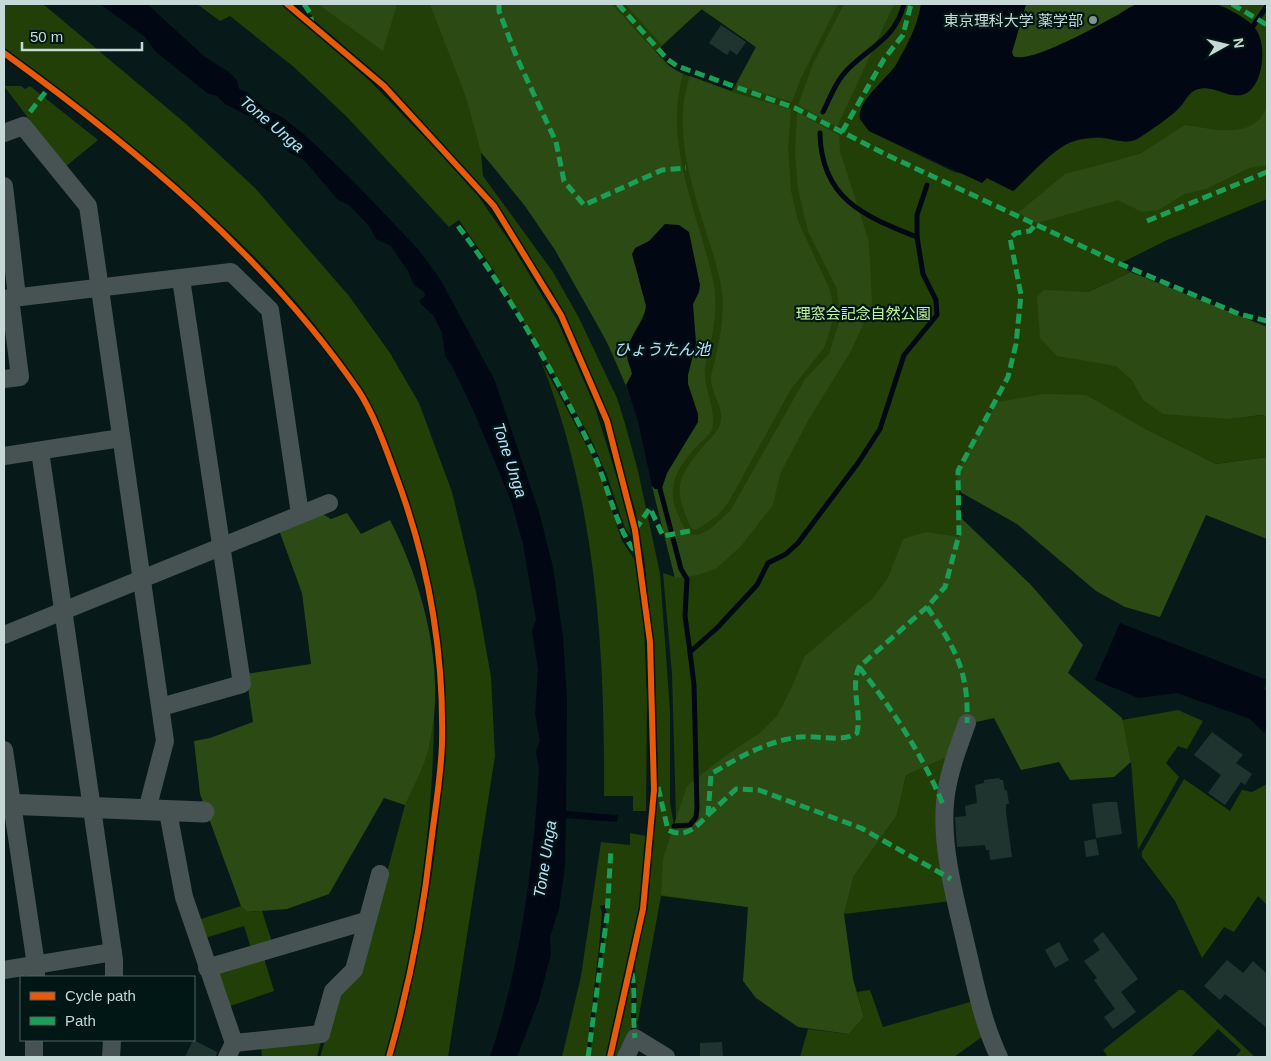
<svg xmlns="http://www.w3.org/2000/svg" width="1271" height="1061" viewBox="0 0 1271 1061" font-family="Helvetica,'Noto Sans JP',sans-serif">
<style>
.green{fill:#223f07;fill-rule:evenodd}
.forest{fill:#2c4b14}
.water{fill:#010813}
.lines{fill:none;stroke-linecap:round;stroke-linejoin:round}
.stream{stroke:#010813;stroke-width:5}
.building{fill:#20342f}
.minor{stroke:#475352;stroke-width:18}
.tertiary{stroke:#475352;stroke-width:21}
.quiet{stroke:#1a9f57;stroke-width:5;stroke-dasharray:10 5;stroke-linecap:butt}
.cycleway-casing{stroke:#011715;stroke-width:9}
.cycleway{stroke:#e8590c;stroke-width:6}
.poi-dot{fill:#849694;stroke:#011715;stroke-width:2}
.labels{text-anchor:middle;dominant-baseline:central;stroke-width:4.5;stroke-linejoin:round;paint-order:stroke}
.poi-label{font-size:15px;fill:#c7d9d6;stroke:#011715;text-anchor:end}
.park-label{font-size:15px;fill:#c3f79d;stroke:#011715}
.water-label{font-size:16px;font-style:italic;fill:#bee0fb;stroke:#011715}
</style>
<rect width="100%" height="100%" fill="#081919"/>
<g class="green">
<path d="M4,4H43L185,123L255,188L349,296L390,353L419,403L452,492L476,592L491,677L495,756L448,1057H393C427,930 456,772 439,640C433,591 420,543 405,496C392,459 379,420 358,387C276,251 128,143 4,48Z"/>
<path d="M197,4H282L371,82L433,146L479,197L510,242L558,322L594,404L627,510L631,536L625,528L606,473L589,435L494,271L459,220L449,227L347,117L295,68L230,16L220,21Z"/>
<path d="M304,4H921C918,26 907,45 896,65C886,80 857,101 860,119L869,131L954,172L987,178L1013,191C1028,177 1055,146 1074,141C1081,139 1090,138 1097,138C1109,137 1122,144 1135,140C1141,138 1176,112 1180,106C1185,100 1188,93 1195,90C1213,82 1226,100 1243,94C1268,86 1266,36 1249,22C1239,14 1226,9 1215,4H1267V199L1167,240L1117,265L1131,272L1088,292L1230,419L1261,415L1267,417V457L1216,464L1204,458L1202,462L980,432L958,472L961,526L957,546L953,754L952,901L844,914L854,876L897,815L906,775L901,718L748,907L661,896L638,1021H636L637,991L634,960L642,922L651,833L655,694L645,564L636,513L607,414L593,378L553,293L487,193L401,99L368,67L315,21ZM701,9L756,47L732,91L675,71L656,52ZM481,153C542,214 593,305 625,384C639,418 650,454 662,488L655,489L652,486L675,577L663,573L672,674L676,818L674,825L670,803V711L660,573L638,471L626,427L617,398L578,316L553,272L483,176Z"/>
<path d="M4,86H21L25,89L30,86L98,140L65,167Z"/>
<path d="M541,361L597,465L622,541L637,563L644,627L647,700L646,811H633V796H604C605,648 596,500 541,361Z"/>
<path d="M1178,710L1203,721L1187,749L1178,746L1166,763L1179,777L1138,850L1131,762L1122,720Z"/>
<path d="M434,715C433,831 416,945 387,1057H320L339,994L360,973L405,805L430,743Z"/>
<path d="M1184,779L1230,811L1242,790L1252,792L1267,784V905L1258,896L1234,932L1224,927L1202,958L1175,901L1142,857V852Z"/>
<path d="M630,833L646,836C642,910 628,985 609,1057H590L607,914L605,905L600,906L602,913L599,947L586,1057H562L581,976L601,842L630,845Z"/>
<path d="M241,906L247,912L262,911L272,942L251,948L244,926L205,938L198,920Z"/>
<path d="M264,958L274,991L227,1007L217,975L220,970Z"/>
<path d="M631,981V1037L622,1057H613Z"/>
<path d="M870,990L883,1027L977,1000L986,1034L954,1057H800L808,1029L849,1034L864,1017L857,992Z"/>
<path d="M1179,990H1183L1255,1057H1235L1241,1050L1218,1029L1191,1057H1108L1103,1050Z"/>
<path d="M321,1041L317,1057H262L261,1047Z"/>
</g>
<g class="forest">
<path d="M318,4H397L383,51Z"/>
<path d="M430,4H612L667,65L683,74C663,145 698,212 713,280C718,303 714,326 710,348C708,356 704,365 705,374C705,392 715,407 713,426C712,433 704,439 699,444C669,475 664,495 688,534L698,535L709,530L730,511L805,379L829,354L840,319L837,289L808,231L798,189L795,152L797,112L839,135L840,151L869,242L872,305L851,351L809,419L780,474L773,505L741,546L717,568L698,575L675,578L652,486L655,489L662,488L667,473L698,422V414L688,384V374L696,343L692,309L697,270L694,262L649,241L642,246L641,288L646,299V306L645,312L630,340L627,359L632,374L626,385L607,342L555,250L525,206L481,152L467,100Z"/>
<path d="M625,4H838L800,80L792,102L736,85L756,47L702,9L662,45Z"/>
<path d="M844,4H894L837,127L798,105L813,64Z"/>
<path d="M1026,4H1138C1118,15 1030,66 1013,56L1012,52Z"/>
<path d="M690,76L732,92L791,109L788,147L791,191L798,221L830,290L835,314L824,348L791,389L728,503L717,516L696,530L691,528C672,486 677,478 706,443C712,437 719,431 721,421C723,405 710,392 711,377C712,370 715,362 716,355C722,329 726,303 719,276C704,213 667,142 690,76Z"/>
<path d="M1267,107V165L1249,168L1206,189L1184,194L1159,210L1142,212L1118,200L1037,223L1018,213L1065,174L1140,154L1185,125C1214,129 1253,141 1267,107Z"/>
<path d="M1131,272L1267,327V417L1261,415L1230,419L1163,414L1143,400L1132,380L1116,366L1057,356L1040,338L1037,297L1044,290L1088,292Z"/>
<path d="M1044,394L1086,395L1145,429L1216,464L1267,457V539L1206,515L1160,617L1125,607L1096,591L1017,524L962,493C960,489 957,486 957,482C955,465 987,420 997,402Z"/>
<path d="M321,513L331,519L347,513L361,534L390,520C423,584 446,669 430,742C426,764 414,785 405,805L384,798L329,894L287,909L247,912L241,906L200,794L194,741L210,738L253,722L246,674L311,664L302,593L279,530Z"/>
<path d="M960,517L1031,585L1083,645L1068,673L1122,718L1131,762L1114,777L1070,780L1059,762L1021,770L994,718L963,725L953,754L906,775L897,815L854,876L844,914L853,979L864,1017L849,1034L798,1027L756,998L743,981L748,907L661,895L663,859L687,786L725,756L761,732L777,716L790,691L805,656L873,598L888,578L903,539L926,532L959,537Z"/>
</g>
<g class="water">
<path d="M100,4H147L205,57L229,72L237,80L239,89L247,92L265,109L282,117L307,137L354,182L418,249L440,279L495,381L540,515L553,567L563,637L567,700L566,811L618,815L617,822L566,818L565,866L559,909L550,937L551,954L539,1000L517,1057H490C521,964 533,867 539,769L536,752L540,740L535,714L538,669L532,631L536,620L523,544L512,504L495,462L474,412L453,368L445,356L442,333L434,316L421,304L420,300L425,296L424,292L414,285L408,271L391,246L376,239L369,226L349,205L338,200L304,160L288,152L276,136L257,124L254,119L225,104L217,96L207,93L155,51L145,37Z"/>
<path d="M921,4H1026L1012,52L1013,56C1030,66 1098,25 1116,16C1123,12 1131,5 1139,4C1149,2 1205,2 1215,4C1225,6 1243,17 1251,24C1266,36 1264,65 1257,80C1243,112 1219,83 1198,89C1188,92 1186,101 1180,107C1169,119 1150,130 1137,139C1126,145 1112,138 1100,137C1092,137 1081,138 1074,141C1054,147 1029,177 1013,191L987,178L982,183L869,131L860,119C857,101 886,80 896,65C907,45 918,26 921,4Z"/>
<path d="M665,224L679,225L689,232L700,285L699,292L693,304L696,343L688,375V384L698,414V422L667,473L662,488L655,489L652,486L638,421L626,385L632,374C631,367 627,361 627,354C628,336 644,324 646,306L632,254L635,248L649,241Z"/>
<path d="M1120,623L1267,680L1264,689L1267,691V729L1264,733L1250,719L1177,693L1138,698L1095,680Z"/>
</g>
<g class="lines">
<g class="stream">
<path d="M1253,26L1267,6"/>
<path d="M823,112C830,98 836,81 848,69C872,45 895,39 904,4"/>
<path d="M917,237V215L927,185"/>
<path d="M660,489L681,569L687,579L685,616L690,652"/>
<path d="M674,826L690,825L696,817L697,808L694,685L690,652L717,628L757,585L768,563L786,554L798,543L858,463L880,429L904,355L937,315L936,300L923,274L917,237C864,216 821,199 820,133"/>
</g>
</g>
<g class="building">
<path d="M721,25L746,42L737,55L730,50L727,55L709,43Z"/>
<path d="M1212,732L1243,755L1236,763L1252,774L1245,785L1241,782L1225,805L1208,793L1221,775L1194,755Z"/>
<path d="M999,778L1000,780H1003L1005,791L1007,790L1009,804H1006V812L1012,857L990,860L989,850H986L985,845L957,847L955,817L966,816L965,806L977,803L975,785L984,783V780Z"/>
<path d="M1107,802H1117L1122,834L1096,838L1092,804Z"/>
<path d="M1096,839L1099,855L1086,857L1084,841Z"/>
<path d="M1103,932L1138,979L1121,992L1136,1012L1113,1029L1104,1017L1115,1009L1094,980L1097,978L1084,961L1100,950L1093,940Z"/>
<path d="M1059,942L1069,960L1055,968L1045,950Z"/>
<path d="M1227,960L1243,973L1253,961L1267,974V1028L1225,994L1220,1000L1204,986Z"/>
<path d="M193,1040L217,1052L216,1057H185Z"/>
<path d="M722,1042L723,1057H700V1043Z"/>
</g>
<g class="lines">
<g class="minor">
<path d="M4,133L23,126L88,206L165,741L147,810"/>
<path d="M4,186L17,297"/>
<path d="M4,299L231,272L270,310L300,514"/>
<path d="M4,379L20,377L10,298"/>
<path d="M40,451L114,960V977"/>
<path d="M4,456L121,438"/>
<path d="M4,635L329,503"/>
<path d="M161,707L242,684L181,279"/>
<path d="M967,723C958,748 947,776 945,803C941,849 956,901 966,945C975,983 982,1021 999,1057"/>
<path d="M4,750L36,965V977"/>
<path d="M168,812L184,897L234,1043L227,1057"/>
<path d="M207,968L366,921"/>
<path d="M4,970L113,952"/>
<path d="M234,1043L321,1034L333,991L354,970L380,874"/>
<path d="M34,1057V1040"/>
<path d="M111,1057L112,1040"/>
<path d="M626,1057L635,1038L666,1057"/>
</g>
<path class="tertiary" d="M4,804L204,812"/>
<g class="quiet">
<path d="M304,4L310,13L312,23"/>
<path d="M499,4V11L517,58L556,142L564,181L584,205L662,170L686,168"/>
<path d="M618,4L667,59L677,66L795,108L887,155L1118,263L1239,314L1267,321"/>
<path d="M1232,4L1267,25"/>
<path d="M30,112L50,86"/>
<path d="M842,132L884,59L903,35L911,4"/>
<path d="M1147,221L1267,172"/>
<path d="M458,226C510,295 554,372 592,450C605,476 618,536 637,553"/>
<path d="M635,530L650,508L663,536L690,531"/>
<path d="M927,607C955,648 969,671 967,723"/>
<path d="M859,667C893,710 924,757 944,807"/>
<path d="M658,787L668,830C686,839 696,827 708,815L711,774C739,757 767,741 800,737C818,735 842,743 857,733C862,711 850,688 859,667L927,607L945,587L959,535L958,471L1008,377L1016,344L1021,295L1010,238L1016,233L1030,231L1035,225"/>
<path d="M708,815L736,789L759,790L861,828L951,879"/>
<path d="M632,973C636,995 632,1017 635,1038"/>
<path d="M588,1057L607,916L611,849"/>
</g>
<g class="cycleway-casing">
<g id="cycleway">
<path d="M287,4L384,86L494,206L561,315L607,421L635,530L650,642L654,790L643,909L610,1057"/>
<path d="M4,53C135,148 265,255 358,390C374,414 386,449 396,476C428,561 444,652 442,743C441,776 435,810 431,843C423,916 409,986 389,1057"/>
</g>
</g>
<use href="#cycleway" class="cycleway"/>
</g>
<circle class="poi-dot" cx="1093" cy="20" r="5"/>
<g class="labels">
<g class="poi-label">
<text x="1083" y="20">東京理科大学 薬学部</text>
</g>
<g class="park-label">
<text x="863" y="313">理窓会記念自然公園</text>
</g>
<g class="water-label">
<text transform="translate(272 124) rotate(40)">Tone Unga</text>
<text x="662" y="349">ひょうたん池</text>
<text transform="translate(510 460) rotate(72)">Tone Unga</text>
<text transform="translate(545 859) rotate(-81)">Tone Unga</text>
</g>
</g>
<rect width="1271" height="1061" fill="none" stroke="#c7d9d6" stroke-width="10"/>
<rect x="20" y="976" width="175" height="65" fill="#011715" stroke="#506562"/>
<rect x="30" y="992" width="25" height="8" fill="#e8590c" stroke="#506562"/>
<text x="65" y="1001" font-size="15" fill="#c7d9d6">Cycle path</text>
<rect x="30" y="1017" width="25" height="8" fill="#1a9f57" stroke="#506562"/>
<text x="65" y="1026" font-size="15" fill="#c7d9d6">Path</text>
<g transform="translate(1226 45) rotate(82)" stroke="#011715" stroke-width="4" paint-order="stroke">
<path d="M0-4L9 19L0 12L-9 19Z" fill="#c7d9d6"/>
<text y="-8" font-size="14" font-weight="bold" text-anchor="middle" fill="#c7d9d6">N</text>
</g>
<path d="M22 42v8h120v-8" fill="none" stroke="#c7d9d6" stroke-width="2.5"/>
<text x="30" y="42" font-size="15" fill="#c7d9d6" stroke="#011715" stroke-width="4" paint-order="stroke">50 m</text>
</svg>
